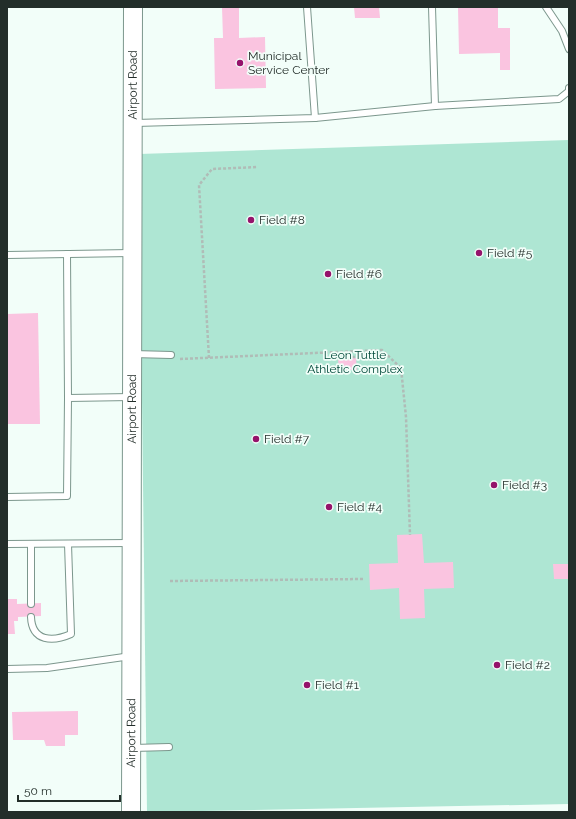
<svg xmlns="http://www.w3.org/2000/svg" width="576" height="819" viewBox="0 0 576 819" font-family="Raleway,sans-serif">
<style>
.green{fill:#aee6d3}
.building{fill:#fac4e0}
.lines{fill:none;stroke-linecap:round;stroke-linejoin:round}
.lane-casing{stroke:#7c978d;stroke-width:8}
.secondary-casing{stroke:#7c978d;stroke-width:20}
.path{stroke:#b0bcb7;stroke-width:2.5;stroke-dasharray:3 2;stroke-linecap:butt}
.lane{stroke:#fff;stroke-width:6}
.secondary{stroke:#fff;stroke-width:18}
.poi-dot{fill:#95136b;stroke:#f2fef9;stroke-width:1.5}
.labels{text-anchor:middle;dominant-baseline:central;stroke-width:3.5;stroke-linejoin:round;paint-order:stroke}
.poi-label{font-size:12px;fill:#232e2a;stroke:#f2fef9;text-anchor:start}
.street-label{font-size:12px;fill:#232e2a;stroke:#f2fef9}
.park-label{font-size:12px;fill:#014a3a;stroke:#f2fef9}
</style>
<rect width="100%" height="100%" fill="#f2fef9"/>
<path class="green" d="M569,140V804L147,812L139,154Z"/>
<g class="building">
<path d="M222,7H239V38L265,37L266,88L215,89L214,38H223Z"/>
<path d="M354,7H379L380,18H355Z"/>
<path d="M458,7H498V28H510V70H500V53L459,54Z"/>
<path d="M38,313L40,424H7V314Z"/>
<path d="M356,358L357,370H339L338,359Z"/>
<path d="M422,534L424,563L453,562L454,588L424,589L425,618L400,619L399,588L370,590L369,564L398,563L397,535Z"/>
<path d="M553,564H569V579H554Z"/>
<path d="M7,599H17V604L41,603V616L18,617V621H14L15,634H7Z"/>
<path d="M78,711V735H65V746H46L44,740H13L12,712Z"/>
</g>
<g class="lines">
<g class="lane-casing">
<g id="lane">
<path d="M307,7L315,118"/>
<path d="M432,7L435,106"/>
<path d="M546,7L562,31L569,49"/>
<path d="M135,123L315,118L435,106L559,99L569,91V88"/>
<path d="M67,254L68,398"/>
<path d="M7,255L131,253"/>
<path d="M133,354L171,355"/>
<path d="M7,497L67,496L68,398L131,397"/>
<path d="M7,544L130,543"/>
<path d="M31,544V604"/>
<path d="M31,617C32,642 53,642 71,634L68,544"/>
<path d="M7,669L47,668L131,656"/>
<path d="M133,748L169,747"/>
</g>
</g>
<g class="secondary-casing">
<g id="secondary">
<path id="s1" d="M131,812L133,7"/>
</g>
</g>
<g class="path">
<path d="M346,352L347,358"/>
<path d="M352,357H363V351"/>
<path d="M209,358L199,185L212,169L258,167"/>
<path d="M180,359L382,350L401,368L406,417L410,535"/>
<path d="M170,581L365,579"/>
</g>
<use href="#lane" class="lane"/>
<use href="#secondary" class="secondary"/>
</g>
<g class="poi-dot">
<circle cx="240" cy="63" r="4"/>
<circle cx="251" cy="220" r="4"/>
<circle cx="479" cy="253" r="4"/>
<circle cx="328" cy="274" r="4"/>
<circle cx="256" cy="439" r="4"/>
<circle cx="494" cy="485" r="4"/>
<circle cx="329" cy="507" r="4"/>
<circle cx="497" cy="665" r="4"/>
<circle cx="307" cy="685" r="4"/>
</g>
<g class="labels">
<g class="poi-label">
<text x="248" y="56">Municipal<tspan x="248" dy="14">Service Center</tspan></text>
<text x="259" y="220">Field #8</text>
<text x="487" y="253">Field #5</text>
<text x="336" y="274">Field #6</text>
<text x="264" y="439">Field #7</text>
<text x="502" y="485">Field #3</text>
<text x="337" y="507">Field #4</text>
<text x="505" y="665">Field #2</text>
<text x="315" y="685">Field #1</text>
</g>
<g class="street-label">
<text stroke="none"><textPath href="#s1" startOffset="727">Airport Road</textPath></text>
<text stroke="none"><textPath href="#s1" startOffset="403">Airport Road</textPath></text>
<text stroke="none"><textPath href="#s1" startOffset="79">Airport Road</textPath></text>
</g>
<g class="park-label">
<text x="355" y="355">Leon Tuttle<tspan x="355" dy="14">Athletic Complex</tspan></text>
</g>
</g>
<rect width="576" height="819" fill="none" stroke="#232e2a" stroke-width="16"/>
<path d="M18 795v6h102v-6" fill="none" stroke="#232e2a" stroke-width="2"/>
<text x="24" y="795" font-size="12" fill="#232e2a" stroke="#f2fef9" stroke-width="3" paint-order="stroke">50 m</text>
</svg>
